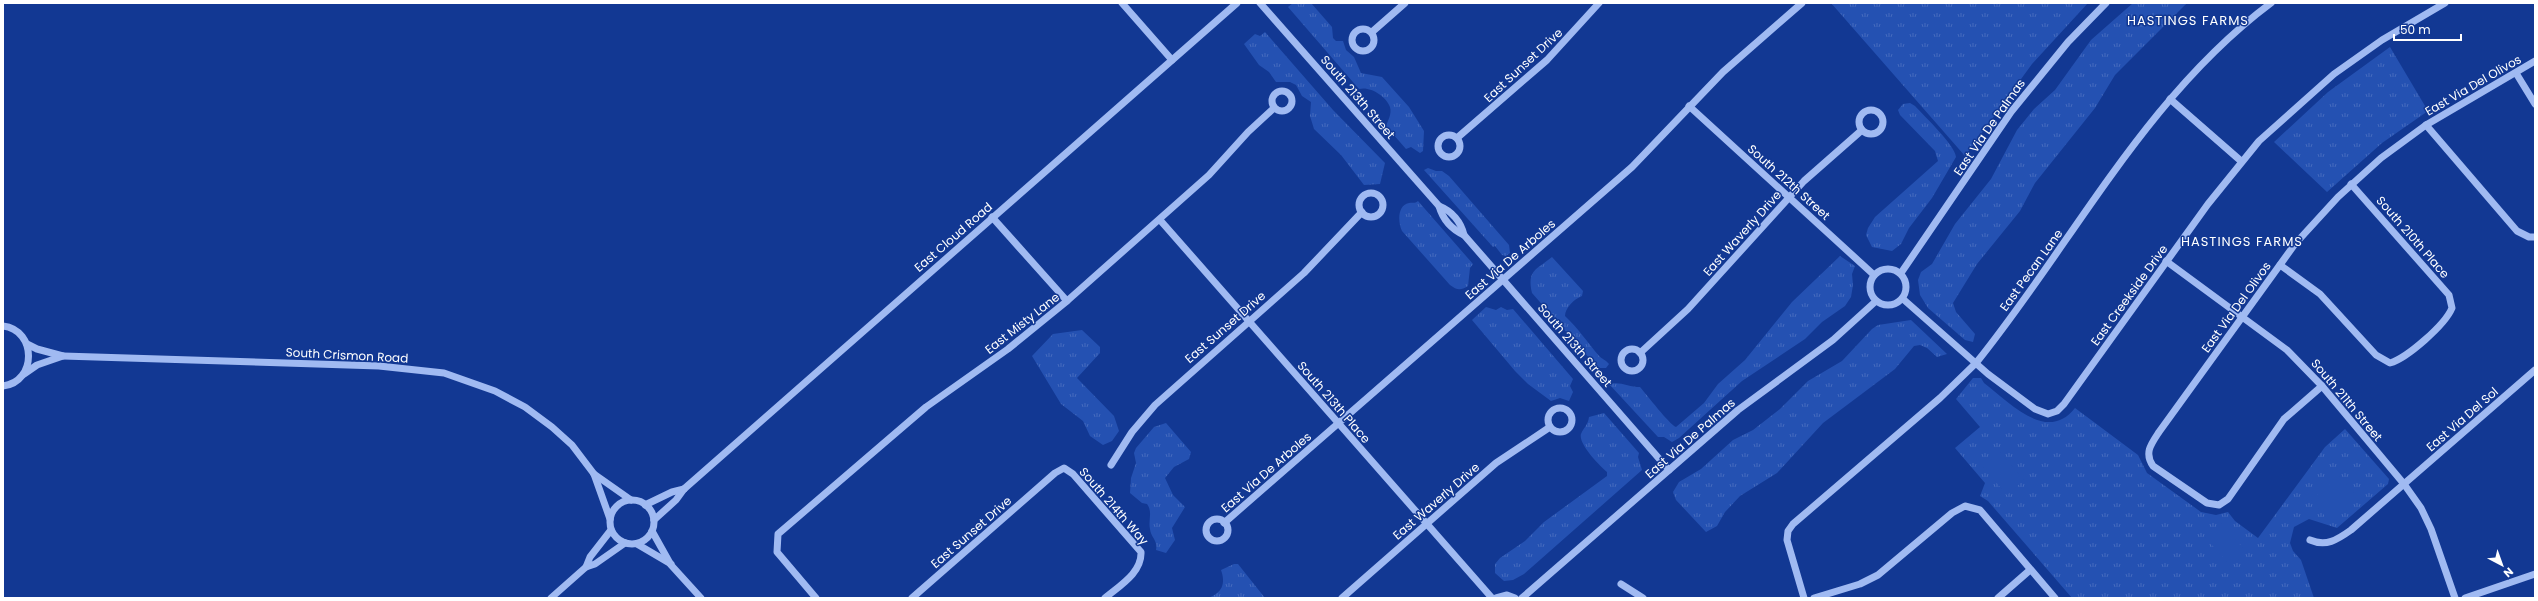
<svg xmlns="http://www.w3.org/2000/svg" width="2538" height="601" viewBox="0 0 2538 601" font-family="Poppins,sans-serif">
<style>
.grass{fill:url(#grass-tufts)}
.pitch{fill:#2451b2}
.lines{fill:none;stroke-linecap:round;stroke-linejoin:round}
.minor{stroke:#a0baf2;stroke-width:7}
.labels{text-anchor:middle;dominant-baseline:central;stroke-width:3;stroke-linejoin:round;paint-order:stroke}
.street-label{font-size:12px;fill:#fff;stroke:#123893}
.neighbourhood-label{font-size:13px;letter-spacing:1px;fill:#fff;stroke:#123893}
</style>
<defs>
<pattern id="grass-tufts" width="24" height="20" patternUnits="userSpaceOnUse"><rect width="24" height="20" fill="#2451b2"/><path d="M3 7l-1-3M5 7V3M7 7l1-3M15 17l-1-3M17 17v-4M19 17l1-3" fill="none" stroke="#456bbe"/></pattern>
</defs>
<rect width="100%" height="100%" fill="#123893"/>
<g class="grass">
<path d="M1293,3H1311L1332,27L1333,38L1336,41H1343L1346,50L1354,57L1361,73L1382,77L1409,107L1424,131L1423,151L1420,153L1411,147L1406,149L1386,126C1388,120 1392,114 1390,107C1386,96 1370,86 1359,89L1288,7Z"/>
<path d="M1831,3H2088L2032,64L1965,156Z"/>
<path d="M2133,3H2187L2115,75L2095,108L2035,183L2020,211L1977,264L1953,303L1956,312L1975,334L1973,342L1965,340L1928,308L1920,295L1918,280L1921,272L1932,264L1955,224L1991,179L2017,130L2034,109L2055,90L2091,40Z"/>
<path d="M1265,32L1333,110L1385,163L1380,184L1364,185L1341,155L1314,129L1310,116L1311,102L1302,96L1296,85L1290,82H1276L1269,72L1259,65L1244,44L1255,34L1260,36Z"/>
<path d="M2390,47L2428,111L2382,143L2327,192L2274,142L2328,92Z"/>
<path d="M1910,103L1915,106C1925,117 1955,145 1956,157L1932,198L1909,228L1901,244L1892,251L1872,247L1866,235L1868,228L1875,217L1938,161L1935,151L1900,115L1898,110L1903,104Z"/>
<path d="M1428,168L1436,171H1442L1449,176L1509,245L1510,253L1506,256L1502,255L1495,246L1493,247L1424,170Z"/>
<path d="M1418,201L1473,264L1470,268L1468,286C1460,291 1457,290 1450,285L1402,231C1398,223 1397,205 1409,203C1414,202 1414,204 1418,201Z"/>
<path d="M1840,256L1855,266L1852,274L1853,285L1851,297L1845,306L1822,322L1805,339L1742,381L1679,438L1672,442L1664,437H1658L1609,384C1620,381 1629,387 1640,387C1647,395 1669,424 1676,427L1704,403L1718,384L1745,360L1792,302Z"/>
<path d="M1552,257L1583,291L1582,296C1574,299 1565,308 1565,316C1578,328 1588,343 1599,356C1602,359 1606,360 1609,364L1606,368H1598L1532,293C1527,270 1536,270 1552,257Z"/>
<path d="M1486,307L1496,310L1501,307L1507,310L1513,309L1573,379L1570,386L1573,392L1569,401L1560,398L1551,401L1528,384L1515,371L1472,320Z"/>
<path d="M1911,320L1947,354L1937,357L1927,348L1920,345L1914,346L1895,369L1823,423L1777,473L1740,496L1725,512L1717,526L1706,532L1676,500L1673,492L1679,482L1701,469L1733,440L1753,430L1780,409L1808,381L1842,361L1872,329L1878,325Z"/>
<path d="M1082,330L1100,347V353L1077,378L1114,416L1119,431L1112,441L1103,445L1090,436L1083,421L1061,404L1032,356L1053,334Z"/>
<path d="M1973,378H1981L1984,383C2009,402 2047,444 2075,408L2138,455L2147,473L2201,512L2216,515L2228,512L2235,521L2258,538L2325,447L2345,429L2389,479L2388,484L2337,528L2309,519L2294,527L2290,543L2293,551L2301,560L2314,598H2072L1988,501L1980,496L1985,483L1955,448L1980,427L1956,399Z"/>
<path d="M1604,413L1639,453L1638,457L1642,470L1524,574L1513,580L1504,581L1495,573V564L1500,558L1525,541L1544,522L1607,476V472C1600,466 1578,444 1581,434C1584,427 1588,425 1589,417Z"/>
<path d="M1166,423L1191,452L1189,459L1174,467L1165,478L1173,495L1185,507L1172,528L1175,540L1166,553L1156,550C1158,540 1151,538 1150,529C1148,520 1153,512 1147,504L1142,503L1130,493L1131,478L1136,463L1134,453L1136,448L1154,427Z"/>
<path d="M1234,564H1238L1265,598H1208C1222,593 1226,584 1221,570Z"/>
</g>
<g class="pitch">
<path d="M2000,452L2024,480L2007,495L1983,467Z"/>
<path d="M2339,476L2354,493L2326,517L2311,500Z"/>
<path d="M2221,523L2243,548L2227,562L2205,537Z"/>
</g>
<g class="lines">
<g class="minor">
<path d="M1122,3L1172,60"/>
<path d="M1260,3L1439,206C1452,211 1461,222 1464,235"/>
<circle cx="1363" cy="40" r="11"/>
<path d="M1372,32L1405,3"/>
<path d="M2516,73L2535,104"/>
<circle cx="1282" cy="101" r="10"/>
<path d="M2170,99L2241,161"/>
<path d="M1689,106L1874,275"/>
<circle cx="1871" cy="122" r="12"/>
<path d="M2426,125L2517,231L2529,237H2535"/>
<circle cx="1449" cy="146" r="11"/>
<path d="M1457,138L1547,60L1599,3"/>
<circle cx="1371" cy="205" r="12"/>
<path d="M1439,206C1443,220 1451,229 1464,235L1669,470"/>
<path d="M992,217L1067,301"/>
<path d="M1160,220L1492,598"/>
<path d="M2166,261L2287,350L2322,386L2404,484L2421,508L2431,529L2455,598"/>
<path d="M2280,265L2320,294L2376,355L2390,363C2407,358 2445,325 2452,308L2449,295L2351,184"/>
<circle cx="1888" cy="287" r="18"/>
<path d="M1901,273L2011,112L2068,42L2106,3"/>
<path d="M1903,299L1988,374L2035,409L2048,414L2057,411L2064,404L2208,204L2259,141L2334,74L2382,40L2445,3"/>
<path d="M3,326C37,330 37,382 3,386"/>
<circle cx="1632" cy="360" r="11"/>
<path d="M1640,353L1688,309L1804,181L1862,130"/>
<path d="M63,356L379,366L444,373L495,391L525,407L552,427L572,445L594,474L610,519"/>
<path d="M24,374L37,365L63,356L37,349L27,344"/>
<path d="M2322,386L2284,419L2228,499L2219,505L2207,503L2153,466C2144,453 2151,444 2159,432L2295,244L2338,197L2381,158L2426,125L2535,61"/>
<circle cx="1560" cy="420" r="12"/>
<path d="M1111,465L1132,432L1155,405L1304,273L1362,212"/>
<path d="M594,474L631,500"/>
<circle cx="632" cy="522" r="22"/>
<path d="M645,505L672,492L684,489"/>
<circle cx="1217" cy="530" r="11"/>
<path d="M654,520L676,500L684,489L1237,3"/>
<path d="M1224,523L1632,167L1723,72L1802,3"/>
<path d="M652,531L671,565L701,598"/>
<path d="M2310,540C2326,547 2337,540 2351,530L2535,370"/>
<path d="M637,544L671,564"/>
<path d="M586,567L590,557L611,530"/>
<path d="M1621,584L1643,598"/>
<path d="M551,598L586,567L595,564L625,543"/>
<path d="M816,598L777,552L778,534L926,407L1008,349L1067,301L1209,175L1248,132L1274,108"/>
<path d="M912,598L1055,473L1064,468L1073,474L1141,552C1142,573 1119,586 1105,598"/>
<path d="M1342,598L1496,463L1550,427"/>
<path d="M1496,598L1507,595L1515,598"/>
<path d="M1522,598L1738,410L1833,340L1876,301"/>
<path d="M1804,598L1787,540L1788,531L1793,524L1940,398L1976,363C2073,243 2145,97 2271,3"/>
<path d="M1814,598L1860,584L1878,575L1952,513L1965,506L1980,510L2055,598"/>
<path d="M1998,598L2030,570"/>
<path d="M2465,598L2535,574"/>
</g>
</g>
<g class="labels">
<g class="street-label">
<text transform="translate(1523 65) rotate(-43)">East Sunset Drive</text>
<text transform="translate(2473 85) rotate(-30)">East Via Del Olivos</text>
<text transform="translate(1358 97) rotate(49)">South 213th Street</text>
<text transform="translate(1989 127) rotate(-55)">East Via De Palmas</text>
<text transform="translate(1789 182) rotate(42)">South 212th Street</text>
<text transform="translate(1742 233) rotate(-48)">East Waverly Drive</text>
<text transform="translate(953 237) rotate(-41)">East Cloud Road</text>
<text transform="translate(2413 237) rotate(49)">South 210th Place</text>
<text transform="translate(1510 259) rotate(-41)">East Via De Arboles</text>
<text transform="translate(2031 270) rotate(-54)">East Pecan Lane</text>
<text transform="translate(2129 295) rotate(-54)">East Creekside Drive</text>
<text transform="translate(2236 307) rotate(-54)">East Via Del Olivos</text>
<text transform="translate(1022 323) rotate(-38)">East Misty Lane</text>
<text transform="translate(1225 327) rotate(-41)">East Sunset Drive</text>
<text transform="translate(1575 345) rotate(49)">South 213th Street</text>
<text transform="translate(347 355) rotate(3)">South Crismon Road</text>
<text transform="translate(2347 400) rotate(50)">South 211th Street</text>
<text transform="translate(1334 402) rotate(49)">South 213th Place</text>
<text transform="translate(2462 419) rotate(-41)">East Via Del Sol</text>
<text transform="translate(1690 438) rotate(-41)">East Via De Palmas</text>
<text transform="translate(1266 472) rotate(-41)">East Via De Arboles</text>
<text transform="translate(1436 501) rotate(-41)">East Waverly Drive</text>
<text transform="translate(1114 506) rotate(49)">South 214th Way</text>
<text transform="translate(971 532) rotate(-41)">East Sunset Drive</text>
</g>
<g class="neighbourhood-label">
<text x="2188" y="20">HASTINGS FARMS</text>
<text x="2242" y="241">HASTINGS FARMS</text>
</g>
</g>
<rect width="2538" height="601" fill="none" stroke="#ffffff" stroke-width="8"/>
<g transform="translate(2502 565) rotate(139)" stroke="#123893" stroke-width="3" paint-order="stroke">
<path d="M0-3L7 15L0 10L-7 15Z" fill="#ffffff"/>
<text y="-6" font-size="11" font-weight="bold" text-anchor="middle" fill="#ffffff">N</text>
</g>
<path d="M2394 34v6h67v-6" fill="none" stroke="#ffffff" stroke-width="2"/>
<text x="2400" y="34" font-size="12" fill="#ffffff" stroke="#123893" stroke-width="3" paint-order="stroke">50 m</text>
</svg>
